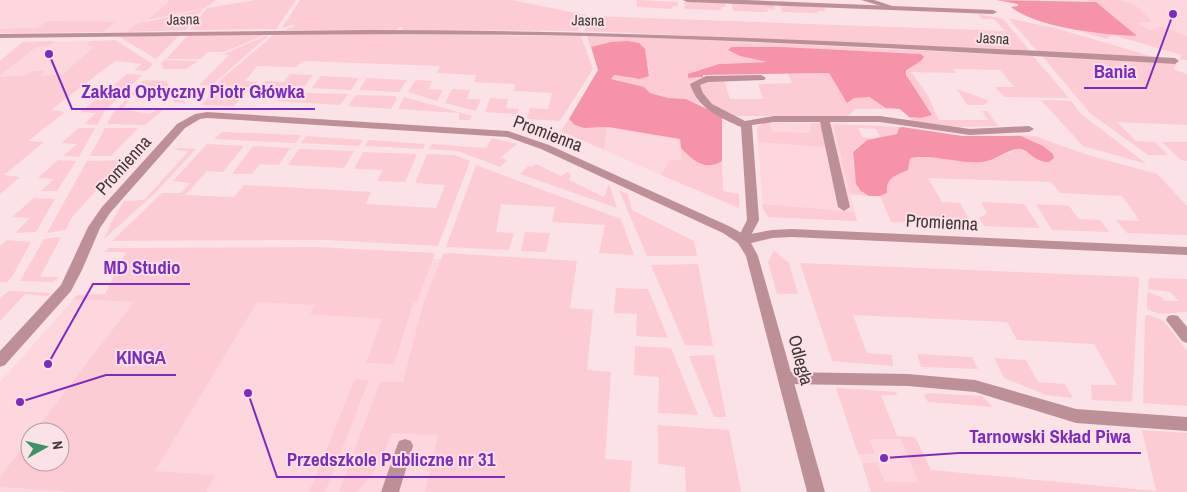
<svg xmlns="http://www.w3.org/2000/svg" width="1187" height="492" viewBox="0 0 1187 492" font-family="'Archivo Narrow',sans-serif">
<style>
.built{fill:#fed6dd;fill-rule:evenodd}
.green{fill:#fdcbd4}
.forest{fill:#f793a9}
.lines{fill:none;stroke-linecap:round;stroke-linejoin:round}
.lane{fill:#bd9098;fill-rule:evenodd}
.street{fill:#bd9098;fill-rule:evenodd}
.labels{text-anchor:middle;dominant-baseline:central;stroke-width:4;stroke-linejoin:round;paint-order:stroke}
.far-street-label{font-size:15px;fill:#413537;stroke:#fbe2e6}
.street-label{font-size:18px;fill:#413537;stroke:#fbe2e6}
.leader{fill:none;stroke:#7b2cbf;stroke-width:2}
.callout-dot{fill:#7b2cbf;stroke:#fbe2e6;stroke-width:2}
.callout-label{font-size:19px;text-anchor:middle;font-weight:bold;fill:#7b2cbf;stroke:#fbe2e6;stroke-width:4;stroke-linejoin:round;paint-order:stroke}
</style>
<rect width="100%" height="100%" fill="#fbe2e6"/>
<g class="built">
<path d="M0,0H169L168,3L144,22L136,24L126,32L0,33Z"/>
<path d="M1094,0H1187V52Z"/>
<path d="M103,41L61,82L0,114V61L23,42Z"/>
<path d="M769,123L833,124L857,221L769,217L765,214L763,209L757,128L759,125Z"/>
<path d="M607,127L681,139V160L670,159L661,175L604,150Z"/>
<path d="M434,259H458L459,423L444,492H0V382L74,299ZM30,432H60V462H30Z"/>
<path d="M870,439H901L919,482H885L878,463H862L858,454H875Z"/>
</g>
<g class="green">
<path d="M169,0H216L205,8L147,20L168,3Z"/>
<path d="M255,0H296L276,29L190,30L207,8Z"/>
<path d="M300,0H512L586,15L578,31L402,30L403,27H399L397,30H284L296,26L292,25L282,28Z"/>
<path d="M637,0L678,2V6H672V9L637,7Z"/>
<path d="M1084,0H1117L1130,3L1139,8L1152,22L1137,23L1148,30H1158L1155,27H1162L1187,36V60H1179L1182,55L1112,35L1107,39L1078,31L1136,36L1096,2Z"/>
<path d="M684,2L725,3L726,7H721V10L685,9Z"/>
<path d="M732,3L774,5L775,10L767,9L768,12L733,11Z"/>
<path d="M780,5L823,6L826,11H817L818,13L782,12Z"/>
<path d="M203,9L186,30L126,32L136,24Z"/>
<path d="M978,14L1003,19L1030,51L584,31L592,16L1005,31L994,19H982Z"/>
<path d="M1008,18L1055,28L1154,57L1038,52Z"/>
<path d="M48,21L115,22L102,32L0,33V29L37,28Z"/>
<path d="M267,34L224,52H208L200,59H166L188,35Z"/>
<path d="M270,34L211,86L199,85L229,55L213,54H224Z"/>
<path d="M275,34L581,36L593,69L560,121L527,119L530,108L548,109L552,93L514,91L515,84L474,82L476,75L437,73L440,66L302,61L296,67L257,66L245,81L257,82L253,87L217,86L220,80Z"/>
<path d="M118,36H179L156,59Z"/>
<path d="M587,36L664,38L1033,56L1069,98L1004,97L995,87H1014L1000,70L954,69L956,73L911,72L927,94L939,120H988L982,111H987L998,126L958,127L913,122L909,117L921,118L932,115L906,75L909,69L923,60L916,53L731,47L728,48L740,56L768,62L719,64L705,70L693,72L696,79L703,77L705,81L724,80L730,99H763L758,84L792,83L788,74L829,73L847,102C867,87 874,105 891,109H856L848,116H735L686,99L668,98L650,93L643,87L611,79L613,75L635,79L649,76V65L645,60L647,54C621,37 621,40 591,47V50Z"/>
<path d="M115,40L153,64L146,71L134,70L142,64L115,61L51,110L65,112L28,141L44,142L4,175L20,177L0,194V77L24,76L31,71H45L40,76L62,75L94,47L86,45L91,41Z"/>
<path d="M54,41L48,46L36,47L0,75V61L23,42Z"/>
<path d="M1043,57L1177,64L1173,69L1187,74V125L1117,122L1136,141L1155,142L1168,155H1148L1091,114Z"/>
<path d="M164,60L198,61L186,69H164L161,64Z"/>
<path d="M127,74L142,75L121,95H102Z"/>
<path d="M290,74L313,75L303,88H260L266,81L284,82Z"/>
<path d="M321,76L359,78L351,90L312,88Z"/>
<path d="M367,78L407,80L399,92L359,90Z"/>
<path d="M144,80L166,81L177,97L187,103L174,102L172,93L141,88L134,95H130Z"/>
<path d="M416,80L432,81L429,89L443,90L437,101L408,92Z"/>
<path d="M217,89L248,90L234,106L201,105Z"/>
<path d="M452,89L470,90L467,99H481L476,111L445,103Z"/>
<path d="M957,89L988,100H989L984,105H967Z"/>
<path d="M304,93L348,94L340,105L276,101Z"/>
<path d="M356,95L395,96L397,98L391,109L348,106Z"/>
<path d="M404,97L472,116L470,120H459V113L398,109Z"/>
<path d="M490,98L508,99L506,108L519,109L517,114L485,112Z"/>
<path d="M97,99L116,100L104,112L97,125L84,124L96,113L80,112Z"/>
<path d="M1041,100L1071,101L1082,115L1147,164L1083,146Z"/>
<path d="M125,101H129L122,109L150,114L157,109L165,108L145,125L107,124L112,114Z"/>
<path d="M569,119C578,127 596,130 607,127L604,150L561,131Z"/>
<path d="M763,123H769L773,132L810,133L811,123H820L826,147L758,142L757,128Z"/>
<path d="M833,124L902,127L899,128L897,134L881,138L876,129L858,128L862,137L873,138C866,140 853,148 852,155C852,158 854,162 854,166C856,180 856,188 869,196L850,194Z"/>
<path d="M79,128H95L79,157L63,156L77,144L61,143Z"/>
<path d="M105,128H138L111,156H90Z"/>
<path d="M222,132L301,135L296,143L214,139Z"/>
<path d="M1013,135L1034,136L1091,156L1157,174L1187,206V235L1127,233L1116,220L1140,221L1122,196L1060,193L1051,182L928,178L942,202L960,203L972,225L891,222L880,196L887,193C886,177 895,175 908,170L910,158L943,157L980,162L989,161L1018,149L1029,153L1036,142Z"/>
<path d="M306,136L363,140L359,146L301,143Z"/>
<path d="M492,138L517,144L501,157L507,160L500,167L458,151L429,149L432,144L486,148Z"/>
<path d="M368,140L425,144L423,149L365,146Z"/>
<path d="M1162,142H1187V161L1181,160Z"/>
<path d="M207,144L244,146L223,172L207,171L185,195L234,197L244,185L371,192L366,204L436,208L445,185L415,183L427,154L454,155L470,161L438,246L327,240L112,241L162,193H181L190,183L173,181Z"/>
<path d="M253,146L290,148L279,165L260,164L252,174H232Z"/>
<path d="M178,148L196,149L154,194L104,239L112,221L124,201L144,200L189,151L176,150Z"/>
<path d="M681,148C692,160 706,172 722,161L723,191L739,194V208L661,175L670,159L681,160Z"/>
<path d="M299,149L354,151L344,168L288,165Z"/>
<path d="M363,152L417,154L405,182L377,181L383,170L354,169Z"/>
<path d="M58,160L76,161L57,191H41L54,179L38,178Z"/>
<path d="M124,160L73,216L65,230L47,233L87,161Z"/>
<path d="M536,164L561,176L568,172L571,174L569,180L604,197L609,184L617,208L520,174L528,166L532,167Z"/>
<path d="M476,165L621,219L634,255L599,253L605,225L552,222L555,207L501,204L496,232L514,233L509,250L446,247Z"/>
<path d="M619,190L628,194L632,210L694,241L697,256H647Z"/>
<path d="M34,198L55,199L36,232L15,233L30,218L12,217Z"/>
<path d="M981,202L1024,204L1040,228L984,226L979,218L987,213Z"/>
<path d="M762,204L854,212L857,221L769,217L763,209Z"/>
<path d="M1036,204L1069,206L1079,219L1100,220L1109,232L1052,230Z"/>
<path d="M525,232L550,233L546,252L521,251Z"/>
<path d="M61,237L40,277H60L53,282L20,281L44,239Z"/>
<path d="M7,240L31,242L12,277L7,282H0V246Z"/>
<path d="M316,247L435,253L417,302L413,303L394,364L366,363L382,319L310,314L315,305L257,302L155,471L215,475L206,492H75L0,487V477L30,438V462H60V432H34L134,302L74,299L77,295L105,294L126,252H104L109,248Z"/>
<path d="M774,251L789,263L798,294H777L768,262Z"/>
<path d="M446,253L577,261L570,308L593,310L587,370L611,372L605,459L632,461L630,492H425L438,435L392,433C383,455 375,475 357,492H339L380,382H403L424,301L443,254Z"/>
<path d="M800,263L1139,277L1132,402L1092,400L1091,385H1117L1094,344L1017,340L1007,322L853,315L867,353L892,355L893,366L832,361Z"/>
<path d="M698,264L713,346L685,345L651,265Z"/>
<path d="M1149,278L1187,279V312L1159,314L1147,309V292L1161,297L1165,301H1179L1170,292L1148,289Z"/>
<path d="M616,288L648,289L668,338L636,336L637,314L614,313Z"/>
<path d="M9,291L50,293L48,296L25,294L0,321V298Z"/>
<path d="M1149,315L1164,321L1187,351V406L1143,403L1145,316Z"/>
<path d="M635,346L671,348L698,415L658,413L659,377L634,375Z"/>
<path d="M917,354L972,357L978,369L921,367Z"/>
<path d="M714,355L726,417H714L689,356Z"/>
<path d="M994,358L1026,360L1038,382L1065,384L1073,398L1046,395L1004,378Z"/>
<path d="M355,379L369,380L325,492H309Z"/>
<path d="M836,388L897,392L896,395H881L897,436L915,437L931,470L1156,491L1142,430L1187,433V492H871L862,463H878L885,482H918L901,439H870L875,454H858Z"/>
<path d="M928,393L982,396L993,407L928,402L924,396Z"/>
<path d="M658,425L729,430L741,492H686L685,467L658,464Z"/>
</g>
<g class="forest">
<path d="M996,0L1096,2L1137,36C1103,35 1037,28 1011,7L1018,6V4Z"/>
<path d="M627,41L639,43L645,49L649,76L640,79L614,75L611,79L644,87L650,93L668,98L686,99L722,116V161C706,172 692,160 681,148L680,139L608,127L584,128L575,125L569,119L598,70L591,47L611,42Z"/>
<path d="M731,47H781L921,54L924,57C921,63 911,66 906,71V75L932,115L921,118L909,117L900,109L886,108L869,97L854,98L847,103L829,73L703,75V77L688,78V74L719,64L767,62L740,56L728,50Z"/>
<path d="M902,127L962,136H1021L1043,146L1053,154L1054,158L1049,162C1032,162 1029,148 1018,149C1006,150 995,161 982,162C958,164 936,154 910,158L908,170C895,176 886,177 887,193L880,196H869L861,191L856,184L853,152L867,140L897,134L899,128Z"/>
</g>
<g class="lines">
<g class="lane">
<path d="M861,0H874L892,6L888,8Z"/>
<path d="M761,75L766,78L764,80L708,82L700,85L703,93L712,104L745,121L774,116H880L970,129L1029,126L1034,129L1029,132L970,135L880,122H830L850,207L844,211L838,207L820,122H774L752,125L759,220L747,243L743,244L737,240L747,220L741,127C719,117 698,109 690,84L706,76Z"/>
<path d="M1173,315L1178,316L1187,327V343L1182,341L1166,320L1168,316Z"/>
<path d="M786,372L908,374L975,380L1076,409L1187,417V431L1076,423L975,392L908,386L786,384L781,382L778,378L781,374Z"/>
<path d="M405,439L411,441L413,446L399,492H381L397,446L399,441Z"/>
</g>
<g class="street">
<path d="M683,0H745L993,10L997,12L993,14L687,2Z"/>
<path d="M366,30C636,30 905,44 1175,58L1179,61L1175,64C978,53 782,41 585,36C390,32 195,36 0,38V34Z"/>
<path d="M207,112L508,131L549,145L731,227L745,235L772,230L792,229L1187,247V255L792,237L772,238L751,243L758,256L825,492H807L746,256L738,243L723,233L541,149L507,137L207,118L200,119L185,128L110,213L100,228L82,270L71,291L5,365L0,367V351L61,285L88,227L102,207L177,124L195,114Z"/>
</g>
</g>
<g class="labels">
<g class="far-street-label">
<text transform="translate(183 19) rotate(-1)">Jasna</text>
<text transform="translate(588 20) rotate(1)">Jasna</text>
<text transform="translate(993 38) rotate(3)">Jasna</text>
</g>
<g class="street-label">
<text transform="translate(548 133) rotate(21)">Promienna</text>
<text transform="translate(123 165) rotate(-48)">Promienna</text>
<text transform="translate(942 222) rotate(3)">Promienna</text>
<text transform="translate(801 360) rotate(75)">Odległa</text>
</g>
</g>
<path class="leader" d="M1173 14L1146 88H1084M49 54L72 109H315M48 364L93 284H190M20 402L106 375H176M884 458L959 453H1141M248 393L277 477H505"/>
<g class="callout-dot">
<circle cx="1173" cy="14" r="5"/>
<circle cx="49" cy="54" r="5"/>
<circle cx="48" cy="364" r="5"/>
<circle cx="20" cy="402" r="5"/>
<circle cx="884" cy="458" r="5"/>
<circle cx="248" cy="393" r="5"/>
</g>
<g class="callout-label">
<text x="1115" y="78">Bania</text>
<text x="193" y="98">Zakład Optyczny Piotr Główka</text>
<text x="142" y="274">MD Studio</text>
<text x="141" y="364">KINGA</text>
<text x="1050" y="443">Tarnowski Skład Piwa</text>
<text x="391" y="466">Przedszkole Publiczne nr 31</text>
</g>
<g transform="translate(45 447) rotate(82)"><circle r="24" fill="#fbe2e6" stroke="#b19da0"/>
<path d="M0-4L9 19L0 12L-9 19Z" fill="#3c9367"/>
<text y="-8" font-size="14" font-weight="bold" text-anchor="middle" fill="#413537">N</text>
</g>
</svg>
